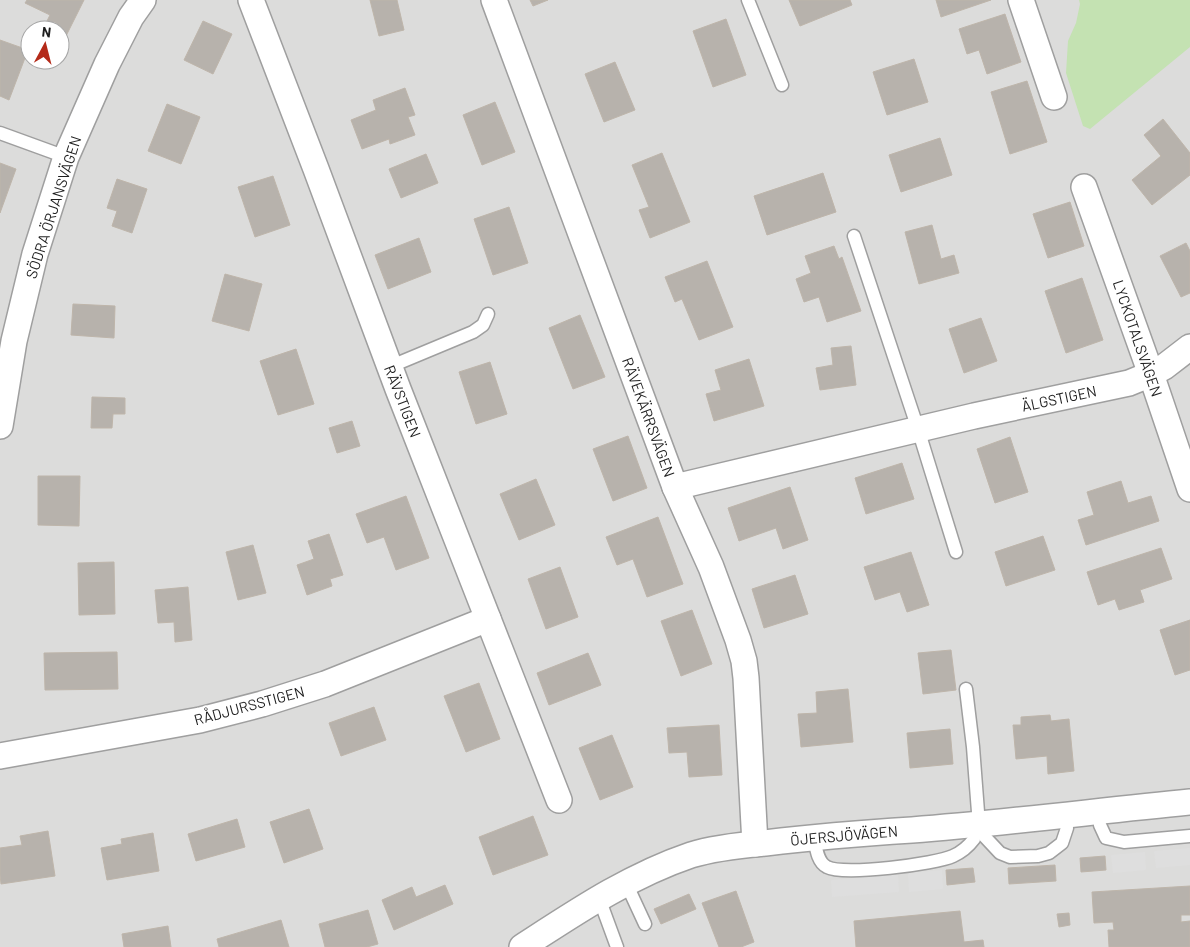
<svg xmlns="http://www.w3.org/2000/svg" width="1190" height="947" viewBox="0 0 1190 947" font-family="Barlow,sans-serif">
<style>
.residential{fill:#dcdcdb;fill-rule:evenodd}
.grass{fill:#c4e2b2}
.parking{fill:#dedede}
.building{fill:#b7b2ac;stroke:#beb5aa}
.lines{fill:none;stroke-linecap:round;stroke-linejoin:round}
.service-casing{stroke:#9f9f9f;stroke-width:15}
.minor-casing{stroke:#9f9f9f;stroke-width:28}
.service{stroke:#fff;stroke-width:12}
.minor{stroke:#fff;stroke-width:25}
.labels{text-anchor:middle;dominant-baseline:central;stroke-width:4;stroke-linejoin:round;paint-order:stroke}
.street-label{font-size:15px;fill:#1e1e1e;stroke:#fff}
</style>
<rect width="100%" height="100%" fill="#eeece6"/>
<path class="residential" d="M0,0H1190V947H0ZM30,30H60V60H30Z"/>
<path class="grass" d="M1079,0H1190V47L1090,129L1083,126L1066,73L1068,41L1076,23L1080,4Z"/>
<g class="parking">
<path d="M1190,848V865L1156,868L1154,851Z"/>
<path d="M1145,852L1146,870L1113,873L1111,855Z"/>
<path d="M942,870L943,889L909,892L908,873Z"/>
<path d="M898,874L899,892L832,897L831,880Z"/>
</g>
<g class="building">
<path d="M27,0H84L64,40L60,38V30L43,29L50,15L25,3Z"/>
<path d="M370,0H397L404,30L379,36Z"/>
<path d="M530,0H548L533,6Z"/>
<path d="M789,0H850L852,5L800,26Z"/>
<path d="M936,0H991L941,17Z"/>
<path d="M1005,14L1021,62L987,74L979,50L967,54L959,29Z"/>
<path d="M726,19L746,75L713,87L693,31Z"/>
<path d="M203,21L232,34L213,74L184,60Z"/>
<path d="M0,40L28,50L9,100L0,96Z"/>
<path d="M914,59L928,102L887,115L873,72Z"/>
<path d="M615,62L635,110L604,122L585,74Z"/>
<path d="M1027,81L1047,142L1010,154L991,92Z"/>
<path d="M405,88L415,115L408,117L415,135L390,144L389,139L362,149L351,120L376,110L373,100Z"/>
<path d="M495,102L515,152L482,165L463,115Z"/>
<path d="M167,104L200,117L181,164L148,151Z"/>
<path d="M1163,119L1190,153V175L1152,205L1132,180L1161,156L1144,135Z"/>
<path d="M940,138L952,175L901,192L889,155Z"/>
<path d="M662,153L690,222L650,238L639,210L649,207L632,165Z"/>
<path d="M426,154L438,183L401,198L389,169Z"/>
<path d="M0,163L16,169L0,213Z"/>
<path d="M823,173L836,212L767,235L754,196Z"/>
<path d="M273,176L290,225L255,237L238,187Z"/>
<path d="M117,179L147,189L132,233L112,226L117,211L107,208Z"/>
<path d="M1070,202L1084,246L1048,258L1033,214Z"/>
<path d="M509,207L528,263L493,275L474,219Z"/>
<path d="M932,225L941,259L954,255L959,273L919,284L905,232Z"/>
<path d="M419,238L431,272L388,289L375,255Z"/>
<path d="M1186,243L1190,251V293L1181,297L1160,256Z"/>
<path d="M834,246L839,259L842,257L861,311L827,322L819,297L804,302L796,279L811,273L805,256Z"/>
<path d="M707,261L733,327L699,340L682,299L675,302L665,277Z"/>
<path d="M225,274L262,284L249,331L212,321Z"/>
<path d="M1082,278L1103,340L1066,353L1045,291Z"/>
<path d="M73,304L115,306L114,338L71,335Z"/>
<path d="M580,315L605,377L573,389L549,328Z"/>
<path d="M981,318L997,361L964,373L949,329Z"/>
<path d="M851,346L856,385L820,390L816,368L833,365L831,348Z"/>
<path d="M296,349L314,404L278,415L260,361Z"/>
<path d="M749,359L764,406L714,421L706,394L721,390L715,370Z"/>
<path d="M490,362L507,414L476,424L459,372Z"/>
<path d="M92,397L125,398V414H113L112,428H91Z"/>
<path d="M352,421L360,446L337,453L329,428Z"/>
<path d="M628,436L647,488L613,501L593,449Z"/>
<path d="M1010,437L1028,492L995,503L977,449Z"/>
<path d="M902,463L914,499L866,514L855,478Z"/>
<path d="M38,476H80L79,526L38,525Z"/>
<path d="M536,479L555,525L519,540L500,494Z"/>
<path d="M1121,481L1128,503L1151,496L1159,521L1086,545L1078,520L1094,515L1087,492Z"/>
<path d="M790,487L808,540L783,549L776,528L739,541L728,508Z"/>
<path d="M406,496L429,558L396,570L384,537L367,543L356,514Z"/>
<path d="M658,517L683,584L647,597L633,559L617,565L606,537Z"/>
<path d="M329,534L343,575L330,579L332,586L307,595L297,565L314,559L308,541Z"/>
<path d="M1043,536L1055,570L1006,586L995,552Z"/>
<path d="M253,545L266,593L238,600L226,552Z"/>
<path d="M1161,548L1172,579L1140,590L1144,602L1119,610L1115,599L1098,605L1087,572Z"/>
<path d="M911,552L929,605L907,612L900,592L875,600L864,567Z"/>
<path d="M114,562L115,614L79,615L78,563Z"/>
<path d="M560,567L578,617L546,629L528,579Z"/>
<path d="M795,575L808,614L764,628L752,589Z"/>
<path d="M188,587L192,640L175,642L174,622L158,623L155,590Z"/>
<path d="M692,610L712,664L681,676L661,621Z"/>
<path d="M1190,620V670L1175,675L1160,630Z"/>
<path d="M951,650L956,690L923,694L918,653Z"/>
<path d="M117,652L118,689L45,690L44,653Z"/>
<path d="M588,653L601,685L549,705L537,673Z"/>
<path d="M479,683L500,739L466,752L444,696Z"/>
<path d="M848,689L853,742L801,747L798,714L817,713L816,692Z"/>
<path d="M374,707L386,740L341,756L329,723Z"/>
<path d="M1050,715L1051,721L1069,719L1074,771L1048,774L1047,756L1016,759L1013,725H1021V717Z"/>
<path d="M719,725L722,775L689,777L687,752L669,753L667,728Z"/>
<path d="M950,729L953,764L910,768L907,733Z"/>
<path d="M612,735L633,787L600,800L579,748Z"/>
<path d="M309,809L323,849L284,863L270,822Z"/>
<path d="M533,816L548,855L493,875L479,837Z"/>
<path d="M237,819L245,847L196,861L188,834Z"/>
<path d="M48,831L55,876L1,884L0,875V848L22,845L20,836Z"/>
<path d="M153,833L159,871L107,880L101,848L122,844L121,839Z"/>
<path d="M1105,856L1106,870L1081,872L1080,858Z"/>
<path d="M1055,865L1056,881L1009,884L1008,868Z"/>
<path d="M973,868L975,882L947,885L946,870Z"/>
<path d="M445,885L453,904L394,930L382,900L412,887L416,897Z"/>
<path d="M1190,886V915H1181V922L1190,921V947H1109L1108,930H1114L1113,922L1094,923L1092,892Z"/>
<path d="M736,891L754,942L741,947H719L702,903Z"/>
<path d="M689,894L696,909L661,924L654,909Z"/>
<path d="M368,910L378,944L367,947H325L319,924Z"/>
<path d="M960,911L964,942L983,940L984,947H856L854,921Z"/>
<path d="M1069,913L1070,925L1059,927L1057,914Z"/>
<path d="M281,920L289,947H219L217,939Z"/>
<path d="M168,926L171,947H124L122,934Z"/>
</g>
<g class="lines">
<g class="service-casing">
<g id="service">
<path d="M748,0L782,85"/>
<path d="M0,133L66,157"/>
<path d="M854,236L918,429L956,552"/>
<path d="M389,367L473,332L483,325L488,314"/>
<path d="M966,689L973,747L979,825L985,837L1000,853L1010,857L1038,856L1049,853L1062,843L1067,828L1065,815"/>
<path d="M1098,811L1100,825L1106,838L1124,842L1190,836"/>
<path d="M814,837C816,847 817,862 827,867C843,876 936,864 953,856C962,852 968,847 974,839L973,825"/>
<path d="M626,883L645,924"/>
<path d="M599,898L617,947"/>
</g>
</g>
<g class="minor-casing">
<g id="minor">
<path d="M251,0L316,169L398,389L559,800"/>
<path d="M494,0L675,487L711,567L738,640L744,661L746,678L755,844"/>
<path d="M1021,0L1054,97"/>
<path d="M1084,187L1151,374L1190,489"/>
<path d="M0,426L14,341L35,254L66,157L107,64L131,17L143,0"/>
<path d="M675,487L974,416L1129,383L1151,374L1164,367L1190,347"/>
<path d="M0,756L200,720L262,704L325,684L488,619"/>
<path d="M522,947C576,912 629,876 691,855C713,848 742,845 765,843C814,837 863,833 912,830C1005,823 1097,811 1190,802"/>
</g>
</g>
<use href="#service" class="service"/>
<use href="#minor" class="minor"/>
</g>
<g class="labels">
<g class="street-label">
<text transform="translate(53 207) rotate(-72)">SÖDRA ÖRJANSVÄGEN</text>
<text transform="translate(1138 338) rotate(71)">LYCKOTALSVÄGEN</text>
<text transform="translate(1059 398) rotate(-12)">ÄLGSTIGEN</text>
<text transform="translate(403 401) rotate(69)">RÄVSTIGEN</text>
<text transform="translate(649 417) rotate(70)">RÄVEKÄRRSVÄGEN</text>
<text transform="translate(249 705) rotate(-15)">RÅDJURSSTIGEN</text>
<text transform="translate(844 835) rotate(-5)">ÖJERSJÖVÄGEN</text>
</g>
</g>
<g transform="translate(45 45) rotate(7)"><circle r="24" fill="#ffffff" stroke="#a5a5a5"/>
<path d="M0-4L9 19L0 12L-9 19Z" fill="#b42a19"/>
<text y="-8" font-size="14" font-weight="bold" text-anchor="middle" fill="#1e1e1e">N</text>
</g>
</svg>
